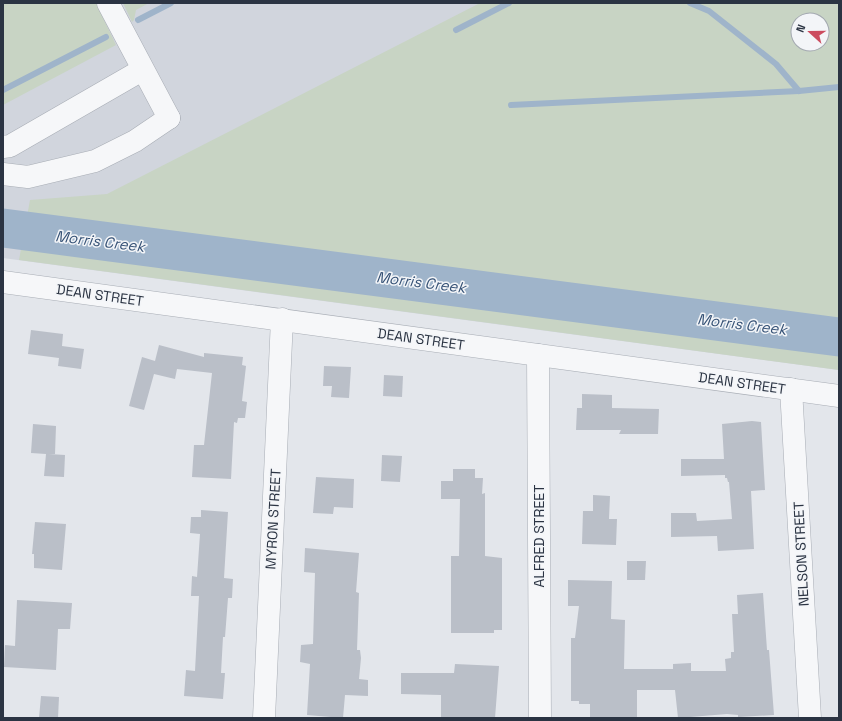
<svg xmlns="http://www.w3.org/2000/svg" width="842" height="721" viewBox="0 0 842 721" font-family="'Space Grotesk',sans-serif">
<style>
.built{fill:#d1d5dd;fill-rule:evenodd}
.green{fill:#c8d4c4;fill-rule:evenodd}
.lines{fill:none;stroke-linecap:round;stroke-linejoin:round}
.stream{stroke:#9fb4ca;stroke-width:6}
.river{stroke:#9fb4ca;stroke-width:39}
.building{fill:#babfc8}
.minor-casing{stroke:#a8adb5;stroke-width:23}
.minor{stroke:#f6f7f9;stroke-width:22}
.labels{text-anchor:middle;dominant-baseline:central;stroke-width:3;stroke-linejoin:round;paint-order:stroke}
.street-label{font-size:14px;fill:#2b3443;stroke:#f3f5f8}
.water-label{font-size:15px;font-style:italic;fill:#365276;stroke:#f3f5f8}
</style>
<rect width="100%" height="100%" fill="#e3e6eb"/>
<path class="built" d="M3,3H839V370L3,258ZM798,20H822V44H798Z"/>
<g class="green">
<path d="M3,3H96L116,45L3,105Z"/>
<path d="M123,3H149L136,10L134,20L132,22Z"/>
<path d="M480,3H839V370L19,260L30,200L107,194ZM798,20H822V44H798Z"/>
</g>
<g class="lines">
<g class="stream">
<path d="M690,3L709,11L776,64L799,91"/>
<path d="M138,20L171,3"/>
<path d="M456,30L509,3"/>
<path d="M3,90L106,37"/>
<path d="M511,105L799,91L839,87"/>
</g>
<path class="river" d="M3,228L839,337"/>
</g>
<g class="building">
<path d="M31,330L63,334L62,346L84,349L81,369L58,366L59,358L28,354Z"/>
<path d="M159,345L204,357V353L243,357L242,365L246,366L242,401L247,402L245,418H238L237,423L234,422L231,479L192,477L194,445H204L212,373L177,369L175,379L154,374L144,410L129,406L142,357L155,361Z"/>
<path d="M324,366L351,367L349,398L331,397L332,386H323Z"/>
<path d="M384,375L403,376L402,397L383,396Z"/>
<path d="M582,394L612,395V408L659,409L658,434H619L621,430H576L577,408H582Z"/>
<path d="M752,421L761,422L765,490L751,491L754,549L718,551L717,536L671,537V513H696L697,521L732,519L729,482H728L727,478H725V475L681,476V459H724L722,424Z"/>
<path d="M33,424L56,426L55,454H49L65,455L64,477L44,476L46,454L31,453Z"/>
<path d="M382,455L402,456L400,482L381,481Z"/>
<path d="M453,469H475V478H483L482,494L485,493V556L502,558V630H494V633H451V556H459L460,499H441V481H453Z"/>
<path d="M316,477L354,479L353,508L334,507L333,514L313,513Z"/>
<path d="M593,495L610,496L609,519H617L616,545L582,544L583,511H593Z"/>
<path d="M201,510L228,512L224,578L233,579L232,598H228L225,637H223L221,673H225L223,699L184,696L186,670L195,671L199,596H191L192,576L197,577L200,534L190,533L191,517H201Z"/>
<path d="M35,522L66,524L62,570L34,568V554H32Z"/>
<path d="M305,548L359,553L356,592L359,593L357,650H360L361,658L359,679L368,680V696L345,695L343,718L307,715L310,664L300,662L301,645L313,644L315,573L304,572Z"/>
<path d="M627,561H646L645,580H627Z"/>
<path d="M568,580L612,581L611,619L625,620L624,669H673V664L691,663V671H726L725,659L731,658V652H734L732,614H738L737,595L763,593L767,650H769L774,715L738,717V715L727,714L678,718L675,690H637V718H590V704H579V701H571V638H575L579,606H568Z"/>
<path d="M17,600L72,603L70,629H58L56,670L4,667L5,645L15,646Z"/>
<path d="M455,664L499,666L495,718H441V695L401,694V673H454Z"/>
<path d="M41,696L59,697L58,718H39Z"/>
</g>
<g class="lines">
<g class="minor-casing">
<g id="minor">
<path d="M108,3L169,118"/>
<path d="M3,147L10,146L142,70"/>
<path d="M3,174L28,177L95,161L135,141L169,118"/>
<path d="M3,282L839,396"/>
<path d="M538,355L540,718"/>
<path d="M791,389L810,718"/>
<path d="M264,718L282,319"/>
</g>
</g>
<use href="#minor" class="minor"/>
</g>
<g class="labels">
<g class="street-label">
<text transform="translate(100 295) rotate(8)">DEAN STREET</text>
<text transform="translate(421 339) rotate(8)">DEAN STREET</text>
<text transform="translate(742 383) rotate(8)">DEAN STREET</text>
<text transform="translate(273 519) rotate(-87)">MYRON STREET</text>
<text transform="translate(539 536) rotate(-90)">ALFRED STREET</text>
<text transform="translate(801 554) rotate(-93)">NELSON STREET</text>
</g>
<g class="water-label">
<text transform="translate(100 241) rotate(7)">Morris Creek</text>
<text transform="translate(421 282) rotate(7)">Morris Creek</text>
<text transform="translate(742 324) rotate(7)">Morris Creek</text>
</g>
</g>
<rect width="842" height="721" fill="none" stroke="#2b3443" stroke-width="8"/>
<g transform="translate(810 32) rotate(291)"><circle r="19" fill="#f3f5f8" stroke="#a3a8b0"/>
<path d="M0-3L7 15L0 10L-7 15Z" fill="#cc4c5f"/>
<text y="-6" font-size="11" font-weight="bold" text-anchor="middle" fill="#2b3443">N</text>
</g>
</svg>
